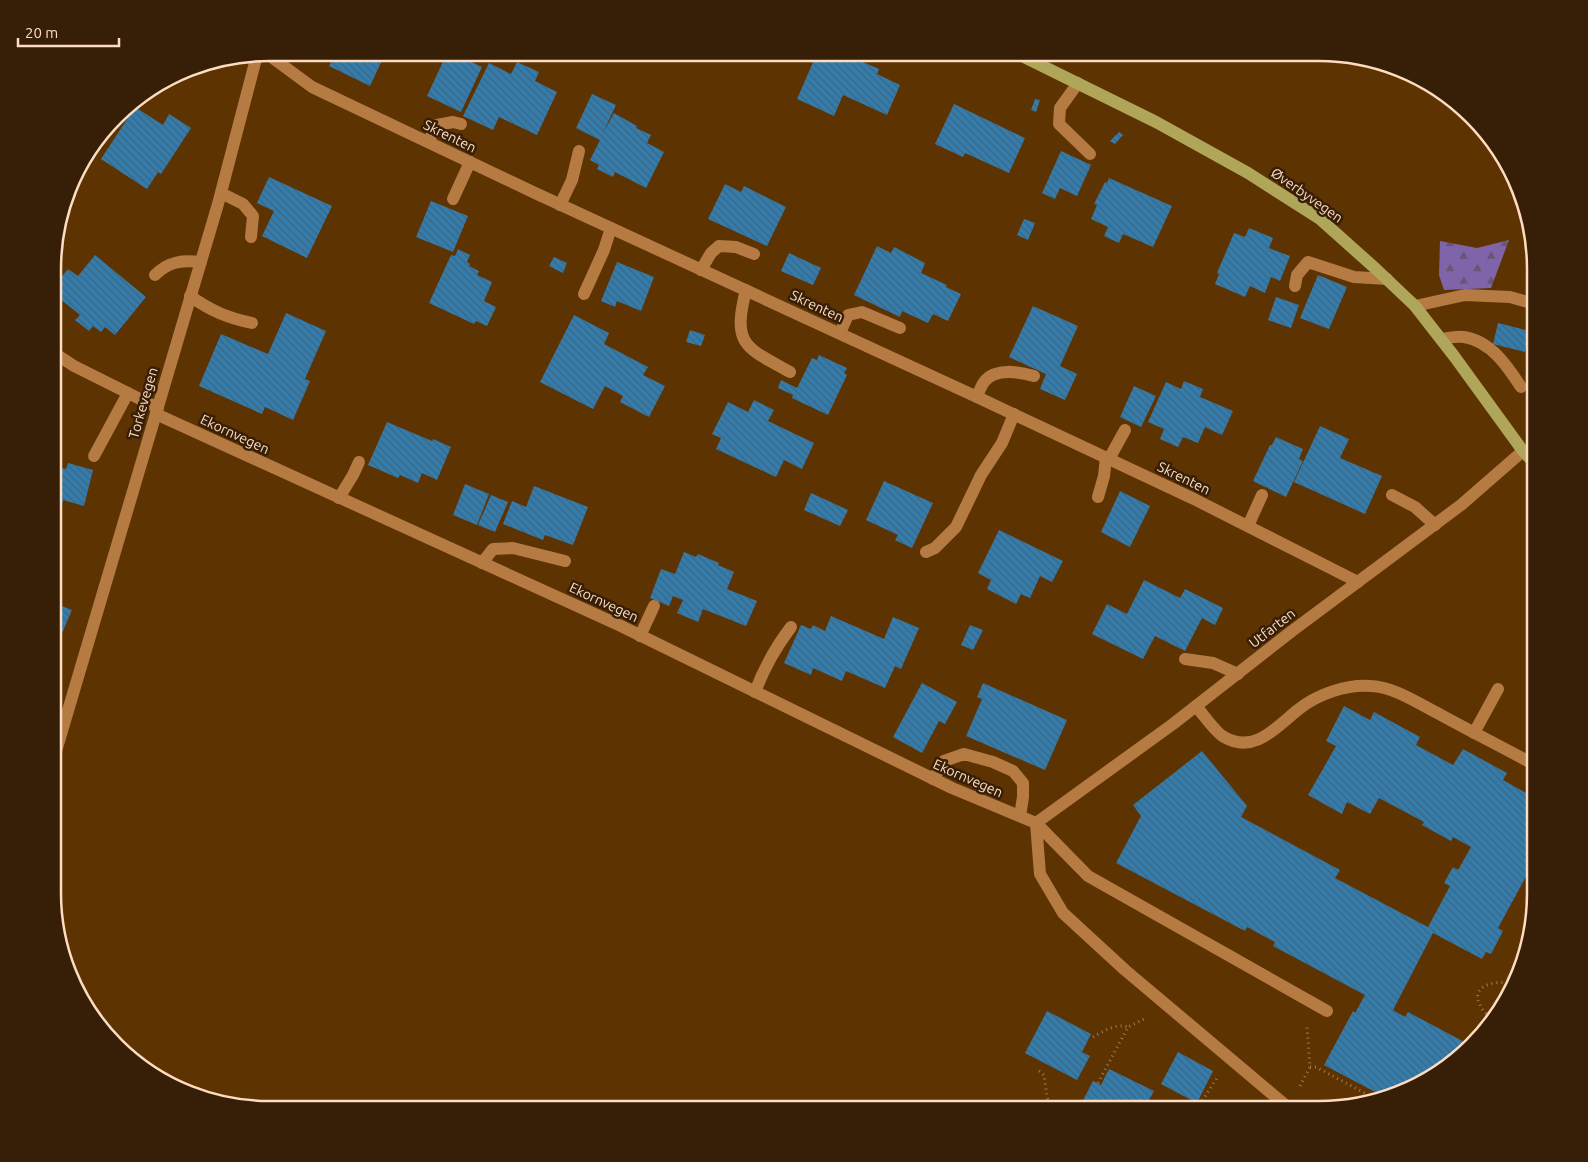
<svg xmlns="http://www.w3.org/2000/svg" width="1588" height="1162" viewBox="0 0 1588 1162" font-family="Ubuntu,sans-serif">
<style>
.forest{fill:url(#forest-firs)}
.building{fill:url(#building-back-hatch)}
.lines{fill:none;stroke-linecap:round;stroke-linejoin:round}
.path{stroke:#a07952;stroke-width:3;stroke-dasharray:1 4;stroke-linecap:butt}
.minor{stroke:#b67a43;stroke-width:12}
.major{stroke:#b0a659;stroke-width:12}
.labels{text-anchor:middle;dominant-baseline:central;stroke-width:5;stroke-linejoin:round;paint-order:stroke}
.street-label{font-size:14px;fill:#fddcc1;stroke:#371f07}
.rim{fill:none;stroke:#fddcc1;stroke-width:2.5}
</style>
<defs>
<pattern id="forest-firs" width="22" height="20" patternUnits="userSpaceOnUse" patternTransform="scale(1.25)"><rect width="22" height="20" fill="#8064a9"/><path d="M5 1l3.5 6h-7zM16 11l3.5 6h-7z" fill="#695577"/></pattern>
<pattern id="building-back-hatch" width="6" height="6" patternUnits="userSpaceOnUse" patternTransform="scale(1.25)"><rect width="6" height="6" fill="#347cac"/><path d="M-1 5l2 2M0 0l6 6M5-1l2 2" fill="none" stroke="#3e657e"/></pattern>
</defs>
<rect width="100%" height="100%" fill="#5d3302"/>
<path class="forest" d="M1509,240L1491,288L1444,290L1439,275L1440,241L1477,248Z"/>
<g class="building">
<path d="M336,53H382L385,54L370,86L329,66Z"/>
<path d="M447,53H453L482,67L461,112L427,96Z"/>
<path d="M817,53H842L879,69L877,74L900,85L887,115L843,95L834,116L797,99Z"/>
<path d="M517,62L539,72L535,81L557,92L537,135L499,117L493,130L463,116L489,63L511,74Z"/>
<path d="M163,84L154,97L148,93Z"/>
<path d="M592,94L616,105L603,133L614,113L637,126L636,128L651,135L647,143L664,152L646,188L615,172L613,177L597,169L599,165L590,160L600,140L576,128Z"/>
<path d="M1035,99L1040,100L1036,112L1031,110Z"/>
<path d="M954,104L1025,138L1009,173L965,153L963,157L935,144Z"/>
<path d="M135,107L163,125L169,114L191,128L161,174L158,172L147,189L101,159Z"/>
<path d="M1119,132L1123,135L1115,144L1110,141Z"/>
<path d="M1061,151L1091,165L1077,196L1060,188L1055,199L1042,193Z"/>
<path d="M269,177L332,206L307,258L262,236L274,211L257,203Z"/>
<path d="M1109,178L1172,206L1153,247L1123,234L1119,243L1104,236L1108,227L1091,219L1097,205L1094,204L1105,182L1107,183Z"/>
<path d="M725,184L741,192L744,186L786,207L767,246L708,219Z"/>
<path d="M431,201L468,216L453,252L416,237Z"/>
<path d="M1024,219L1035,223L1028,240L1017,235Z"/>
<path d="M1249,228L1273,238L1269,248L1290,256L1280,281L1271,277L1265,293L1250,286L1245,297L1215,284L1219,274L1217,273L1234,233L1245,237Z"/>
<path d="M877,246L891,253L894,247L925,263L921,273L947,285L946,287L961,294L948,321L933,314L928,323L902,311L900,317L854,295Z"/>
<path d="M458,249L470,255L467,262L470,264L469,266L479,271L477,275L492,282L484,301L496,307L487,326L476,321L474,324L429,303L451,255L455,256Z"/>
<path d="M789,253L821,268L813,285L781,271Z"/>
<path d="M95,255L146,297L115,335L105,327L101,332L93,326L89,331L75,320L80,315L54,294V286L68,269L78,276Z"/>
<path d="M554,257L567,263L563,273L549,266Z"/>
<path d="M617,262L654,277L641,311L617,301L615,307L601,301Z"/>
<path d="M1318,275L1347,287L1329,329L1300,318Z"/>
<path d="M1276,297L1299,305L1291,328L1268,320Z"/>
<path d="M1033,306L1078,326L1060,366L1077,374L1065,400L1040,389L1046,374L1009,357Z"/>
<path d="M286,313L326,331L305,379L310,381L293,420L265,407L262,414L199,386L221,334L268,354Z"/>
<path d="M574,315L609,333L604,344L648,367L643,375L665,386L649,417L620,402L623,396L605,386L593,409L540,382Z"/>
<path d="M1498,323L1530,331L1525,352L1493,344Z"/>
<path d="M690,330L705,335L701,346L686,342Z"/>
<path d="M819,355L847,368L844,373L847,375L828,415L792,398L793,395L778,388L781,380L797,388L812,358L817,360Z"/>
<path d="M1535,364V394L1530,390L1534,383L1525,377Z"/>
<path d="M1184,381L1203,389L1200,397L1233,411L1222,435L1205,427L1198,443L1183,437L1178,447L1160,439L1164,429L1148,422L1166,382L1181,389Z"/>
<path d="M1134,386L1156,396L1141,427L1120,417Z"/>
<path d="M754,400L774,410L768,421L814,443L802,469L784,460L776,477L716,449L721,438L712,434L728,402L748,412Z"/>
<path d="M387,422L432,441L433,439L451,447L437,480L422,473L418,483L400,475L398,478L368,465Z"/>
<path d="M1320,426L1349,439L1340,458L1382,476L1365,514L1294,482Z"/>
<path d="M1276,437L1303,449L1299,459L1303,461L1286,497L1253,481L1270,445H1272Z"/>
<path d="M68,463L93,470L84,506L63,500L59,516L54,515V466L66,469Z"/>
<path d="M884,481L933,503L912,548L895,540L898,535L866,520Z"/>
<path d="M465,484L489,494L477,525L453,515Z"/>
<path d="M534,486L588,507L573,545L545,535L543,540L503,524L512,501L526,507Z"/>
<path d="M1120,491L1150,506L1130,547L1101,532Z"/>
<path d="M811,493L848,510L840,526L804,510Z"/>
<path d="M491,495L508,502L495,532L478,525Z"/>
<path d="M999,530L1063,561L1052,582L1040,576L1030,598L1021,594L1016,604L987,589L991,580L978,573Z"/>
<path d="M684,552L696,557L698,554L719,563L718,565L734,572L727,589L757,601L746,626L703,609L698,622L677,613L683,600L673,596L669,606L650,598L661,569L675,574Z"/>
<path d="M1144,580L1180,598L1185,589L1223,608L1215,625L1202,618L1185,651L1155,636L1143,659L1092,634L1107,604L1127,614Z"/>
<path d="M54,603L72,610L54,652Z"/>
<path d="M831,616L884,639L893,617L919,628L901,669L895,666L885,688L846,671L842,681L813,668L811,675L784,663L801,625L811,629L813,625L825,631Z"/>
<path d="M970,625L983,630L973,650L961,645Z"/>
<path d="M922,683L957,702L945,724L939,721L922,753L893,737Z"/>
<path d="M983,683L1067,720L1045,770L966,736L982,699L977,697Z"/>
<path d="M1344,706L1370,720L1374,712L1420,737L1416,745L1453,765L1463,749L1507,773L1503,780L1535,798V852L1534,851L1532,856L1535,860L1498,928L1503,931L1491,954L1486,952L1482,959L1433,933L1393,1010L1405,1017L1408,1012L1468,1044L1415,1087L1381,1095L1324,1065L1353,1011L1355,1013L1365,995L1273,946L1275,942L1247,927L1245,931L1116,863L1141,816L1133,805L1202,751L1247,806L1241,817L1340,870L1335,878L1428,927L1450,886L1444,883L1453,867L1458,870L1471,847L1453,837L1451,841L1422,825L1424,822L1379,798L1370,814L1347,802L1342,814L1308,795L1336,746L1326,741Z"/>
<path d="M1047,1011L1091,1034L1082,1052L1090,1056L1077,1080L1025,1053Z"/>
<path d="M1178,1052L1213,1071L1197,1103L1161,1084Z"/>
<path d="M1109,1069L1154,1091L1144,1109H1086L1080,1106L1093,1081L1101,1085Z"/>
</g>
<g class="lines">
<g class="path">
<path d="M1527,915L1531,923"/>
<path d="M1521,942L1526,945"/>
<path d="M1493,1021C1489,1016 1482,1011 1480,1005C1469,983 1500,980 1514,984"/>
<path d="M1093,1037C1104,1031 1116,1023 1128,1027"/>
<path d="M1310,1067H1316L1372,1097"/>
<path d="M1039,1071L1044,1075L1047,1097L1051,1109"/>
<path d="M1098,1083L1128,1027L1144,1019L1145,1016"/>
<path d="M1300,1086L1310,1067L1307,1027"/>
<path d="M1197,1109L1217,1078"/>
</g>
<g class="minor">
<path d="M266,53L312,87L535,193L977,397L1194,499L1358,582"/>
<path d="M1078,83L1060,108L1059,124L1090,154"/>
<path d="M428,142L437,125L453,122L461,124"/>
<path d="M221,193L243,204L253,216L251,237"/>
<path d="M453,199L470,162"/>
<path d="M560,205L572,180L579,151"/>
<path d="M701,270L711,253L719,246L736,247L754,254"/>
<path d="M155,275C169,261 183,260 201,262"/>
<path d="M1295,286L1297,275L1308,262L1354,277L1387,279"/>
<path d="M746,290C732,345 745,347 790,372"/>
<path d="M584,294L604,250L611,228"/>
<path d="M190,296C211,311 228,318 252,323"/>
<path d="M1415,306L1465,295L1510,297L1535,304"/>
<path d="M840,333L848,315L862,312L900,328"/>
<path d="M1441,339C1448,338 1457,336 1464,337C1491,341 1508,367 1521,387"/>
<path d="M54,353L74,366L158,408"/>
<path d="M977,397C979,392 981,386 984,382C995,367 1019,372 1034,376"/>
<path d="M156,414L621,626L952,788L1036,823L1088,876L1327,1011"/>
<path d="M94,456L128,393"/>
<path d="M1109,459L1125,430"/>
<path d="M1392,495L1415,507L1435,525"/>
<path d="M1098,497L1104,476L1106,457"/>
<path d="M339,498L353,475L359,462"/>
<path d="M1248,526L1262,495"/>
<path d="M926,552L935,548L956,527L981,475L1002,443L1014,414"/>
<path d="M482,563L493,549L513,548L565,561"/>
<path d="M640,636L654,606"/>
<path d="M1185,659L1213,663L1238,674"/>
<path d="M755,692C764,668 775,648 791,627"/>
<path d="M1196,706C1203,714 1215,732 1224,737C1255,755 1277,726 1299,709C1318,694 1347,684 1371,686C1395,687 1419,704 1441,715C1472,732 1504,748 1535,765"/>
<path d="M1474,733L1498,689"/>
<path d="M54,758L218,204L257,55"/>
<path d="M933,779L944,761L964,754L993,762L1013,771L1023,783V797L1020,816"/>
<path d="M1036,823L1173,724L1292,631L1461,505L1523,451"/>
<path d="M1036,823L1040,874L1063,913L1125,970L1290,1109"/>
</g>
<path class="major" d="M1016,53L1156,122L1248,173L1320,219L1376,269L1415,306L1454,356L1523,451L1535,464"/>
</g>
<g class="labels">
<g class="street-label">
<text transform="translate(450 136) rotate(26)">Skrenten</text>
<text transform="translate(1307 195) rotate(35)">Øverbyvegen</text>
<text transform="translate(817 306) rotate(25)">Skrenten</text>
<text transform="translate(143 403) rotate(-74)">Torkevegen</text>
<text transform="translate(235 434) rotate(25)">Ekornvegen</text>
<text transform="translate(1184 478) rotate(26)">Skrenten</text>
<text transform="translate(604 602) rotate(25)">Ekornvegen</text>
<text transform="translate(1272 628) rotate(-38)">Utfarten</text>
<text transform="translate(968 778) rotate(24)">Ekornvegen</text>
</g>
</g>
<path d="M0 0H1588V1162H0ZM269 61H1319A208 208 0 0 1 1527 269V893A208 208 0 0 1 1319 1101H269A208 208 0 0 1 61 893V269A208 208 0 0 1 269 61Z" fill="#371f07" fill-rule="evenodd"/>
<path class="rim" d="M269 61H1319A208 208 0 0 1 1527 269V893A208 208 0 0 1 1319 1101H269A208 208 0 0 1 61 893V269A208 208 0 0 1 269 61Z"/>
<path d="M18 38v8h101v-8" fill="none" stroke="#fddcc1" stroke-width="2.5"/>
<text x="25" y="38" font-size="15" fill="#fddcc1" stroke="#371f07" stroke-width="4" paint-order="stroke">20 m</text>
</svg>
